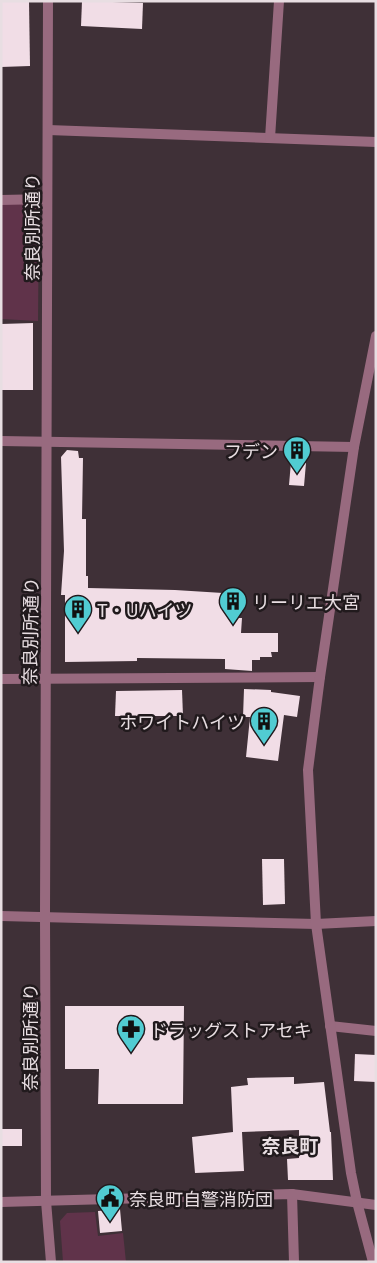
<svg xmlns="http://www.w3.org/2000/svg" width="377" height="1263" viewBox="0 0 377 1263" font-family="Georgia,'Noto Sans JP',serif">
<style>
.green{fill:#60334a}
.building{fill:#f1dde6}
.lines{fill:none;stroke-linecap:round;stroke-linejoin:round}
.minor{stroke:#986a7f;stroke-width:10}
.tertiary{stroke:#986a7f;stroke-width:10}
.labels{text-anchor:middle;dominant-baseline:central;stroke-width:5;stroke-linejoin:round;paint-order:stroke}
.street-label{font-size:18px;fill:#e8dee2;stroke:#211a1d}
.poi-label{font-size:18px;fill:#e8dee2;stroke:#211a1d;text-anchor:start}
.neighbourhood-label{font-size:19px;font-weight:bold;fill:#e8dee2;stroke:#211a1d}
</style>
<rect width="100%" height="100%" fill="#3f3037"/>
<g class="green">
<path d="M1,203H31L39,209L38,321L1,319Z"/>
<path d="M95,1212L98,1236L123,1233L126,1262H63L60,1221L67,1213Z"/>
</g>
<g class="building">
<path d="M1,1H29L30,66L1,67Z"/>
<path d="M82,1L143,3L142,29L81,26Z"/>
<path d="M33,323V390H1V324Z"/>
<path d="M67,450L78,451L79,458H83L82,519H86V576H88V588L175,590L239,594V618H242L241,633H278V652H271L272,657H260V660H252V671L225,669V659L137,658V661L65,662V595H61L64,551L61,457Z"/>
<path d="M291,462L306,463L304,486L289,485Z"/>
<path d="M244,689L271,690V692L300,696L297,717L284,715L278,761L246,757L250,717H243Z"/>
<path d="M182,690L183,716H115L116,691Z"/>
<path d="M262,859H284L285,904L263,905Z"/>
<path d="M65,1006H184L183,1104H98L99,1069H65Z"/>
<path d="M355,1054L376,1055V1082L354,1081Z"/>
<path d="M294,1077V1084L324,1082L330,1132H331L333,1180H288L287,1159L299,1158V1130L242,1132L244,1171L195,1173L192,1137L233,1132L231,1087L248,1085L247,1078Z"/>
<rect x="1" y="1129" width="21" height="17"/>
<path d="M120,1209L122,1231L100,1233L98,1211Z"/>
</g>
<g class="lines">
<g class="minor">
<path d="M48,130L376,142"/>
<path d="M270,138L279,1"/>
<path d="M1,200L47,199"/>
<path d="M1,441L354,447"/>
<path d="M1,679L320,677"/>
<path d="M1,916L316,924L376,921"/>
<path d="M330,1026L376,1031"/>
<path d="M292,1194L294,1262"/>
</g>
<g class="tertiary">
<path d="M48,1L45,916L46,1201L51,1262"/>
<path d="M1,1202L292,1194L376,1205"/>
<path d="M373,1262L357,1202L351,1173L316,924L308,770L320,677L354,447L376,336"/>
</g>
</g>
<defs>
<g id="building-pin" transform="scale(1.4375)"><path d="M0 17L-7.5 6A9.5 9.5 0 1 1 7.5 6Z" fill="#51ccd2" stroke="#211a1d"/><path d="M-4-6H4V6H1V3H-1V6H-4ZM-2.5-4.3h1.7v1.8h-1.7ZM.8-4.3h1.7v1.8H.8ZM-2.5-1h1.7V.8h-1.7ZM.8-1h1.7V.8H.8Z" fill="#111"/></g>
<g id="pharmacy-pin" transform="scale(1.4375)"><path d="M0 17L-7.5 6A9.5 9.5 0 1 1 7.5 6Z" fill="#51ccd2" stroke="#211a1d"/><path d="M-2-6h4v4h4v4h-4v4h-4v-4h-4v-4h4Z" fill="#111"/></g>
<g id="civic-pin" transform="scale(1.4375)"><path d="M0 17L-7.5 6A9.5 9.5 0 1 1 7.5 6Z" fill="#51ccd2" stroke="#211a1d"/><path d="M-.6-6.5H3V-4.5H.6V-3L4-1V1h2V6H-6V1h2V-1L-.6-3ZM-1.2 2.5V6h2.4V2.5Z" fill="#111"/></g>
</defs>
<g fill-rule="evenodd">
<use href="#building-pin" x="297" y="450"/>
<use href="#building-pin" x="233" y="601"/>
<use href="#building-pin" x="78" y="609"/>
<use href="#building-pin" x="264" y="721"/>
<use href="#pharmacy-pin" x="131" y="1029"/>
<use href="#civic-pin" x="110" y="1198"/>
</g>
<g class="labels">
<g class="street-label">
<text transform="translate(31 227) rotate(-90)">奈良別所通り</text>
<text transform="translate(29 631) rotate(-89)">奈良別所通り</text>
<text transform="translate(29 1037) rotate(-90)">奈良別所通り</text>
</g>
<g class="poi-label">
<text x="278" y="450" text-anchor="end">フデン</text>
<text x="252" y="601">リーリエ大宮</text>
<text x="97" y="609">T・Uハイツ</text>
<text x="245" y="721" text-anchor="end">ホワイトハイツ</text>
<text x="150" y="1029">ドラッグストアセキ</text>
<text x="129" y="1198">奈良町自警消防団</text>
</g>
<g class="neighbourhood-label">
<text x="290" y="1144">奈良町</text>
</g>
</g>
<rect width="377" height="1263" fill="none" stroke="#e8dee2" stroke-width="5"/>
</svg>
